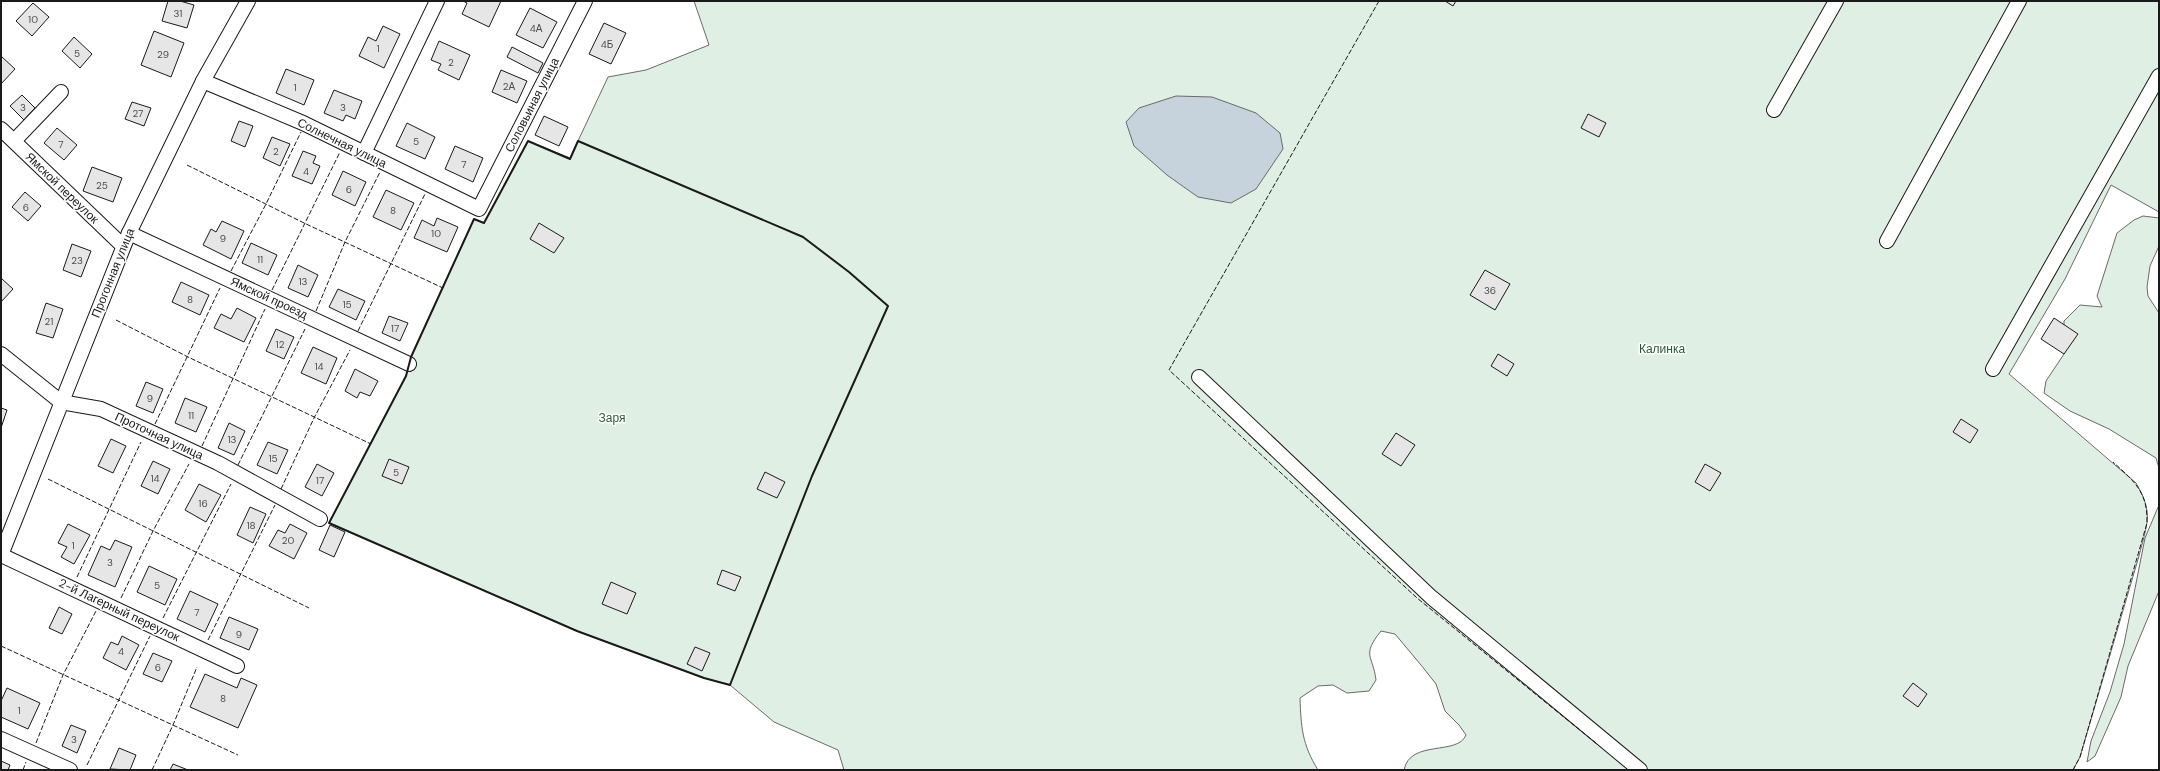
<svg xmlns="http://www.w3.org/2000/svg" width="2160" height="771" viewBox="0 0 2160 771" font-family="'DM Sans',sans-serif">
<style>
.green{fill:#e0efe3;stroke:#6a6a6a}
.water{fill:#c6d2dc;stroke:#6a6a6a}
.building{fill:#e6e6e6;stroke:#1a1a1a}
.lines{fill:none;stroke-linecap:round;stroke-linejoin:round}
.minor-casing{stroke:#1a1a1a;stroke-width:16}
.minor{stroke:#fff;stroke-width:14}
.fence{stroke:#1a1a1a;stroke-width:1;stroke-dasharray:5 2;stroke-linecap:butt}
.wall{stroke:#1a1a1a;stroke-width:2}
.labels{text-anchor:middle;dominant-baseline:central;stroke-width:3;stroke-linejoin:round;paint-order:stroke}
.number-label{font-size:10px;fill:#4d4d4d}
.street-label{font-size:12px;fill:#1a1a1a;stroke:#fff}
.park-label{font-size:12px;fill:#2b5a34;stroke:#fff}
</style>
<rect width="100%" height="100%" fill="#fff"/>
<g class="green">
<path d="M694,1H2159V212L2111,185L2065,279L2009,374L2136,483C2154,513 2147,524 2139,556L2080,757L2073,770H1404C1410,739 1458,756 1466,735L1459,725L1445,711L1436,684L1421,665L1395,634L1381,631C1361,656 1373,655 1376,680L1369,691L1347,693L1333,685L1318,686L1300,698C1301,727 1302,744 1318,770H844L838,750L774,722L730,685L704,678L577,631L329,523L406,376L411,357L474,219L484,223L528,141L570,158L608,77L646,70L709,45Z"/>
<path d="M2143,216L2159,218V246L2150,266L2147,287L2148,296L2159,313V468L2156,458L2109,429L2070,411L2044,393L2046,381L2064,354V321L2080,305L2102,307L2097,296L2117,233L2134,220Z"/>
<path d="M2159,505V591L2128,666L2121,697L2095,756L2087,762L2091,741L2110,692L2124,644L2145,538Z"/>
</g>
<path class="water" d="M1176,96L1212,97L1256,113L1280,133L1283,149L1256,189L1231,203L1198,197L1167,175L1134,146L1126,122L1139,108Z"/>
<g class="building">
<path d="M168,1H180L194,5L187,28L162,21Z"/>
<path d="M463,1H501L489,27L462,14L467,3Z"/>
<path d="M1445,1H1456L1453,6Z"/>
<path d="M33,3L49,17L32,36L16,21Z"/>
<path d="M530,8L557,22L543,48L516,35Z"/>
<path d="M604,23L626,33L611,64L589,54Z"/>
<path d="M383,26L400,34L384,68L359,56L368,37L376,41Z"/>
<path d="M154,31L184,43L171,77L141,65Z"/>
<path d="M74,37L92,54L80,68L62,51Z"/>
<path d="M439,41L470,55L459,80L438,70L441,64L431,60Z"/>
<path d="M512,47L543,63L538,73L507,57Z"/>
<path d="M1,56L15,69L1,84Z"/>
<path d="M286,69L314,80L304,105L276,93Z"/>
<path d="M501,70L527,81L517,103L492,92Z"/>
<path d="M334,90L362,101L355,119L346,115L343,121L324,113Z"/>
<path d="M22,95L35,108L24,120L10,106Z"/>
<path d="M132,102L151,108L144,126L125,119Z"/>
<path d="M1588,114L1606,123L1599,137L1581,128Z"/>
<path d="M544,116L568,127L559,146L535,135Z"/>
<path d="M239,121L253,126L245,147L231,141Z"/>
<path d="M407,123L435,137L425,159L396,146Z"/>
<path d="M57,128L77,145L64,160L44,143Z"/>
<path d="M272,137L290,144L280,166L263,158Z"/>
<path d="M455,146L483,158L473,182L445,169Z"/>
<path d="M303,151L316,156L313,163L320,166L312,184L292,176Z"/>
<path d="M92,167L122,178L113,202L83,191Z"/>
<path d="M343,171L366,182L355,206L332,195Z"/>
<path d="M386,190L414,203L401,230L373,217Z"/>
<path d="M25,192L41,206L28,221L12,207Z"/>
<path d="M437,218L458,227L447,252L414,238L422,220L434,226Z"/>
<path d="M222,221L244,231L231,259L203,245L211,229L216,232Z"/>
<path d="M539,223L564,238L554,253L530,239Z"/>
<path d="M251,243L277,255L268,275L242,263Z"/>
<path d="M72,244L91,251L81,277L63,270Z"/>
<path d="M298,265L318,275L308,297L288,288Z"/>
<path d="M1485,270L1510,284L1495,310L1470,295Z"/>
<path d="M1,278L13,289L1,302Z"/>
<path d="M181,282L209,295L200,315L172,302Z"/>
<path d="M338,289L365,301L356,320L329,307Z"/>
<path d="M46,303L63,309L53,338L36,333Z"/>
<path d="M237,308L256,318L244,342L214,328L221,314L231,319Z"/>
<path d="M389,316L408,323L400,341L382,333Z"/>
<path d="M2054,318L2078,334L2064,354L2041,339Z"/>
<path d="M276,329L294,337L284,359L266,351Z"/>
<path d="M313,347L337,358L326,384L301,373Z"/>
<path d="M1498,354L1514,364L1507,376L1491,366Z"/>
<path d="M355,369L378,381L370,396L360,392L357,398L345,391Z"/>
<path d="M146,382L163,389L153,413L136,406Z"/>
<path d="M185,398L207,407L196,432L175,423Z"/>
<path d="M1,408L7,410L1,428Z"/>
<path d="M1961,419L1978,430L1970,443L1953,432Z"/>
<path d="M229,423L245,431L234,455L218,448Z"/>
<path d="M1396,433L1415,445L1401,466L1382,454Z"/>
<path d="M111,439L126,446L113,473L98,466Z"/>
<path d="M268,442L288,450L277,474L257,465Z"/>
<path d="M389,459L409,467L402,484L382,476Z"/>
<path d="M153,461L170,469L158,494L141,486Z"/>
<path d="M317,464L334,473L322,496L305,487Z"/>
<path d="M1705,464L1721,473L1710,491L1695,482Z"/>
<path d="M765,472L785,482L777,498L757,489Z"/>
<path d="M199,484L221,495L206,522L185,510Z"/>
<path d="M250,507L266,514L253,543L237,535Z"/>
<path d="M68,524L90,535L74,564L61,557L67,547L58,543Z"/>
<path d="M290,524L307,533L294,559L269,546L278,530L285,533Z"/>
<path d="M330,525L345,532L334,557L319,550Z"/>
<path d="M115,540L132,547L115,587L88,575L101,546L110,550Z"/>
<path d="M149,566L177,579L165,605L137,592Z"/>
<path d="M722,570L741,577L735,591L717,584Z"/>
<path d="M611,582L636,593L627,614L602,604Z"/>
<path d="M190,591L218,604L205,632L177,619Z"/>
<path d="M59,607L72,614L62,634L49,628Z"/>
<path d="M229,617L258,629L249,650L220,638Z"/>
<path d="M122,636L139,645L126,670L103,658L111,642L118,645Z"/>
<path d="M695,647L710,653L702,671L687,664Z"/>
<path d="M153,653L172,661L162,682L143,674Z"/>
<path d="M205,674L237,688L241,678L257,685L238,728L190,707Z"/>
<path d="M1913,683L1927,694L1918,707L1903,696Z"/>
<path d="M7,688L40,703L28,729L1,717V701Z"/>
<path d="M71,725L86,731L77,753L62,746Z"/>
<path d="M119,748L136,755L130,770L110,769Z"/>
<path d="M1,761L10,765L8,770H1Z"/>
<path d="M173,764L188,770H170Z"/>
</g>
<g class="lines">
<g class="minor-casing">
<g id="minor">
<path d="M203,81L303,123L479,209L585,1"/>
<path d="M1774,110L1836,1"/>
<path d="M1,129L123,246"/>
<path d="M14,141L61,92"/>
<path d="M364,153L437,1"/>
<path d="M129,233L409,364"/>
<path d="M1887,241L2019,1"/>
<path d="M1,354L61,402L101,409L218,463L320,519"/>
<path d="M1993,369L2159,76"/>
<path d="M1199,377L1431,597L1640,770"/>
<path d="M237,666L1,555L129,233L203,81L248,1"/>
<path d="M1,739L70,770"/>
</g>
</g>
<use href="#minor" class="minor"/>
<g class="fence">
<path d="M1379,1L1169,370L1417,598L1597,744"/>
<path d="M187,165L304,223L443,288"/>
<path d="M231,271L266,204L301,132"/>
<path d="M272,290L340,152"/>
<path d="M316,311L345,242L380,172"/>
<path d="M116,320L188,357L371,444"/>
<path d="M358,331L425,194"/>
<path d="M155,424L220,288"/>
<path d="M202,446L265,309"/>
<path d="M238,465L305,329"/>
<path d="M48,479L309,608"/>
<path d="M281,489L314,418L350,350"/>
<path d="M77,577L141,442"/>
<path d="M121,598L153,531L189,464"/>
<path d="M163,618L231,484"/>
<path d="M208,640L275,505"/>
<path d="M1,646L238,755"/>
<path d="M36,743L63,675L96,611"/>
<path d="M87,765L150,636"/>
<path d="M23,770L26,762"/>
<path d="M152,770L173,725L197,667"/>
<path d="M2073,770L2080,757L2147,523C2148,492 2134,481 2113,462"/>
</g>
<path class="wall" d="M528,141L570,159L578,141L803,237L849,272L888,306L812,476L730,685L704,678L577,631L329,523L406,376L411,357L474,219L484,223Z"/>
</g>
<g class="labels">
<g class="number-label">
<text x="178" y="13">31</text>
<text x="33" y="19">10</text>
<text x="536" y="28">4А</text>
<text x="607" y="44">4Б</text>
<text x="378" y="48">1</text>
<text x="77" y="53">5</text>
<text x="163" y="54">29</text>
<text x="451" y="62">2</text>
<text x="509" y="86">2А</text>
<text x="295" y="87">1</text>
<text x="23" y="107">3</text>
<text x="343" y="107">3</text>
<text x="138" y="113">27</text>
<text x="416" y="141">5</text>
<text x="61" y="144">7</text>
<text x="276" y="151">2</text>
<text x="464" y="164">7</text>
<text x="306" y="171">4</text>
<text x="102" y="185">25</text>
<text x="349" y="189">6</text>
<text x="26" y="207">6</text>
<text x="393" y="210">8</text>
<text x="436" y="233">10</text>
<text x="223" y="238">9</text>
<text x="260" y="259">11</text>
<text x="77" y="260">23</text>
<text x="303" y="281">13</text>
<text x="1490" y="290">36</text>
<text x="190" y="299">8</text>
<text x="347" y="304">15</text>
<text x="49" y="321">21</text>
<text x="395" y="328">17</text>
<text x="280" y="344">12</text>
<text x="319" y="366">14</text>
<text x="150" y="398">9</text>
<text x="191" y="415">11</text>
<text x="232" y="439">13</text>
<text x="273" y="458">15</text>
<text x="396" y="472">5</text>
<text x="155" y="478">14</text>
<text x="320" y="480">17</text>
<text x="203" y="503">16</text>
<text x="251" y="525">18</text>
<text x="288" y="540">20</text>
<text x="73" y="545">1</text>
<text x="110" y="562">3</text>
<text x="157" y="585">5</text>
<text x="197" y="612">7</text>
<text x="239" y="634">9</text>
<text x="121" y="651">4</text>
<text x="158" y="667">6</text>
<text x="223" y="698">8</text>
<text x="19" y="710">1</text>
<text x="74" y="739">3</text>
</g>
<g class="street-label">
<text transform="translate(532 105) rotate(-63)">Соловьиная улица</text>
<text transform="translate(342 143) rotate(26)">Солнечная улица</text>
<text transform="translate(62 188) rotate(44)">Ямской переулок</text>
<text transform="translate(113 273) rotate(-68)">Прогонная улица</text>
<text transform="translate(269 298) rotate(25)">Ямской проезд</text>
<text transform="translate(159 436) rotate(25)">Проточная улица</text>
<text transform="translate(119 610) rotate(25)">2-й Лагерный переулок</text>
</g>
<g class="park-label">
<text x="1662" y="349">Калинка</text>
<text x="612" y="418">Заря</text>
</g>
</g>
<rect width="2160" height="771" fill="none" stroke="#1a1a1a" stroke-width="4"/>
</svg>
